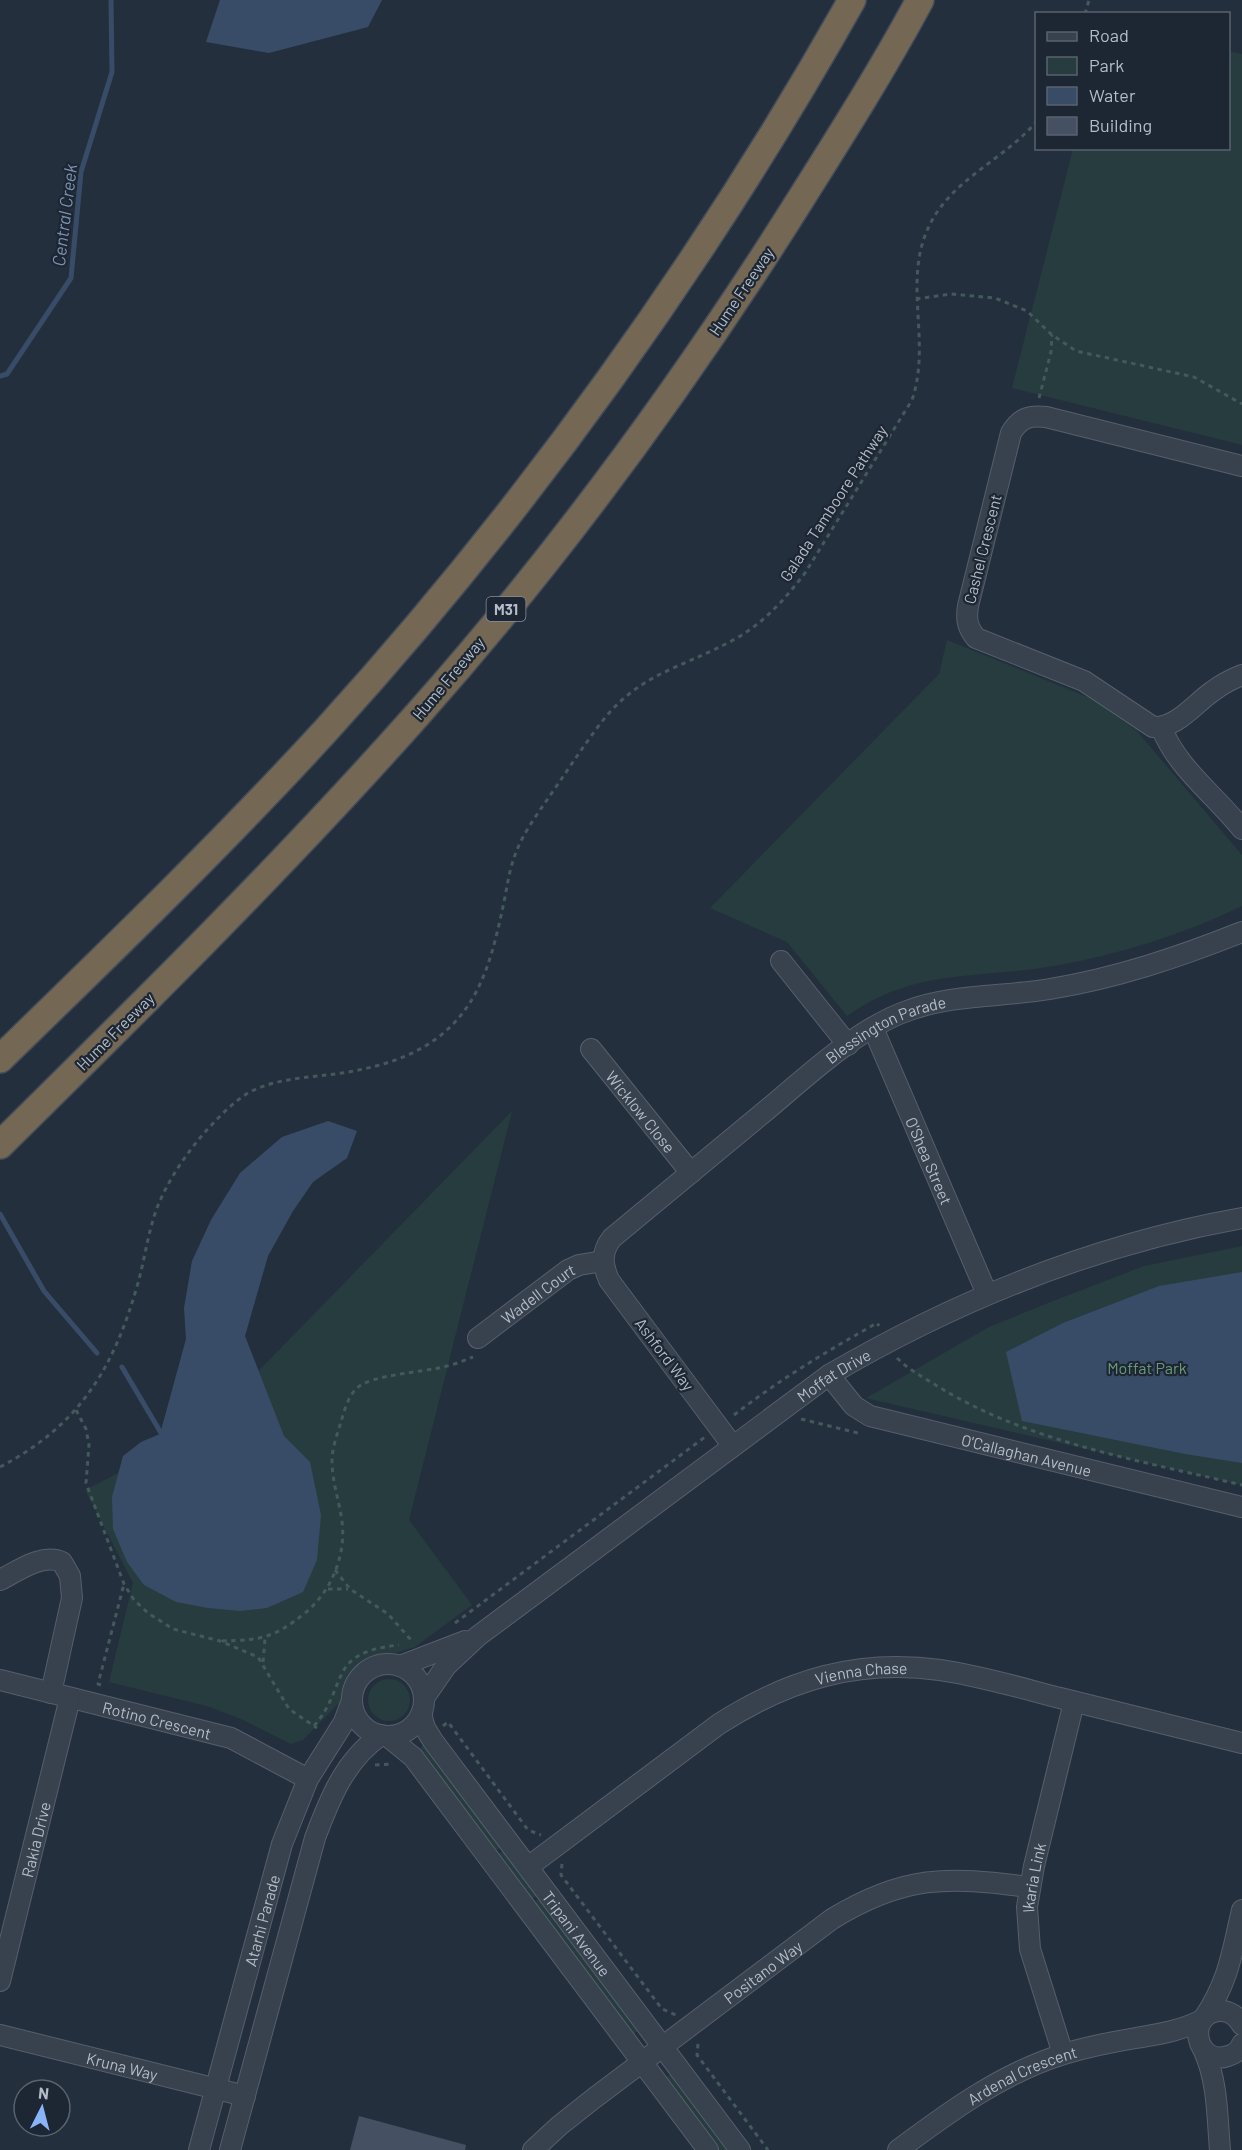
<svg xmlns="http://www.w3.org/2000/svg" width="1242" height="2150" viewBox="0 0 1242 2150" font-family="Barlow,sans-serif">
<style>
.green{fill:#263c3f}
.water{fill:#394c67}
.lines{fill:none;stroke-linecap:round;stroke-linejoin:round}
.stream{stroke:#394c67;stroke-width:5}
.building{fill:#455162}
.minor-casing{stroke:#565f6c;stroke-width:22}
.highway-casing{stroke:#434c59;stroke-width:30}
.path{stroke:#44595c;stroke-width:3;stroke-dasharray:4.5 4.5;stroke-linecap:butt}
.minor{stroke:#38414e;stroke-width:20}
.highway{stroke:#746855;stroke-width:27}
.labels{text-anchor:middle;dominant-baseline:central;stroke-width:4.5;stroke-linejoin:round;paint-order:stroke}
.shield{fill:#1d2633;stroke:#878f9c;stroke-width:1.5}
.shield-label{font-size:15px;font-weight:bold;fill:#b4bcc9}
.street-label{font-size:16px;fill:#b4bcc9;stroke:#1d2633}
.park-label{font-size:16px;fill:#6b9a76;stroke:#1d2633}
.water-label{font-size:18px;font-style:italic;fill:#7c92b1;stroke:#1d2633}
</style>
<rect width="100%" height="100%" fill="#242f3e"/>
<g class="green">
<path d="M1229,51L1242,54V445L1012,388L1073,149L1228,148Z"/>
<path d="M947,640L1090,698L1136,730L1242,855V906C1182,935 1120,954 1054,966C979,979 914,968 847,1016L787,942L710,908L939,674Z"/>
<path d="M512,1111L409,1520L472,1605L415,1647L363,1663L345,1697L303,1740L291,1744L243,1720L210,1707L109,1682L133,1583L85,1490L200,1431Z"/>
<path d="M1242,1246V1485L866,1398L989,1327L1048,1303L1144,1266Z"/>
<circle cx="389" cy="1700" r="21"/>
<path d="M425,1744L502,1846L495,1852L416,1752Z"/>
<path d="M504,1850L538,1895L531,1900L497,1855Z"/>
<path d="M539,1898L640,2030L631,2035L534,1903Z"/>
<path d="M673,2073L733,2150H715L664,2078Z"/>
</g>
<g class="water">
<path d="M220,0H382L368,27L269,53L206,42Z"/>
<path d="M328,1121L357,1131L347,1158L313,1182L293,1211L268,1256L245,1336L284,1436L310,1462L321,1515L317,1560L303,1592L267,1608L240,1611L208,1608L176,1602L144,1585L127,1562L113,1529L112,1497L123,1456L141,1442L160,1434L186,1339L184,1308L192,1261L211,1220L240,1173L282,1137Z"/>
<path d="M1242,1272V1463L1185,1454L1022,1421L1006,1352L1063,1323L1159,1286Z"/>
</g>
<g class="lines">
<g class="stream">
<path d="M0,376L7,374L71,278L81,172L112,72L111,0"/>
<path d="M0,1214L44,1291L97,1353"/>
<path d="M122,1367L164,1438"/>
</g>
</g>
<path class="building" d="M359,2116L466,2145L465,2150H350Z"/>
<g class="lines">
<g class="minor-casing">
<g id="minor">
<path d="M1242,466L1046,417C1029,415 1020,418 1011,433L968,606C966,619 967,627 976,638L1084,681L1153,727C1176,729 1195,703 1213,691C1222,684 1232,679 1242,675"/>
<path d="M1161,727C1177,768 1215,795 1242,829"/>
<path d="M781,961L848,1045"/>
<path id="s1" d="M873,1028L987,1294"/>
<path id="s2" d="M591,1049L691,1173"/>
<path id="s3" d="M478,1338L568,1270L579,1265L603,1261"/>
<path id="s4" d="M829,1375L854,1406L870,1416L1242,1507"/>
<path id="s5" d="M732,1445L609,1280C602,1264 601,1252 612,1238C662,1196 713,1155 763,1113C804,1079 856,1029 907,1011C953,994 1002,997 1050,989C1117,978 1179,957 1242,932"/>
<path d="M0,1580C18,1571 42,1553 62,1562L70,1576L72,1598L51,1693"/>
<circle cx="388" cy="1700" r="36"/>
<path d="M400,1666L465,1641"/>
<path id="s6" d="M0,1680L231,1738L308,1779"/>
<path id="s7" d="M424,1698L446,1666L478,1636L829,1375C957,1300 1096,1244 1242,1218"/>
<path id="s8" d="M421,1714L425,1728L433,1741L740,2150"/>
<path d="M387,1736L413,1757L708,2150"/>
<path id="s9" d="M528,1867L719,1724C789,1679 858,1659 940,1670C981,1676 1021,1688 1060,1698C1121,1713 1181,1728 1242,1743"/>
<path id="s10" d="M0,1981L70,1698"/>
<path d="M1204,2018C1229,1980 1232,1953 1242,1910"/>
<path d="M1242,2025C1237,2016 1229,2010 1219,2011C1185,2014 1196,2067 1228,2056C1235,2054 1239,2051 1242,2044"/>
<path id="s11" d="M0,2035L245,2096"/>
<path d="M1204,2051C1218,2083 1217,2116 1220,2150"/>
<path id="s12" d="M1063,2054L1030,1949L1027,1907L1034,1866L1074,1702"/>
<path id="s13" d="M199,2150L282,1844L308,1779L344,1722L352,1700"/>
<path d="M230,2150L315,1838C330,1798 345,1760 381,1735"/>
<path id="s14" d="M533,2150L559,2126L593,2099L832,1919C904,1875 947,1876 1029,1887"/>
<path id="s15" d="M898,2150C949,2112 1002,2073 1064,2054C1087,2047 1112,2042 1136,2038C1159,2034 1180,2031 1202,2020"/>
</g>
</g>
<g class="highway-casing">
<g id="highway">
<path d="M0,1059C111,951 223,843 328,728C527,509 707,258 852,0"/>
<path d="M0,1145C142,1005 285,864 418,714C560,554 688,379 802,197C843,132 884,67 920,0"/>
</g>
</g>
<g class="path">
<path d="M1085,14L1089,0"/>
<path d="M916,299L951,294L995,298L1027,311L1052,335L1076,351L1194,377L1242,404"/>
<path d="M1039,398L1051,352L1052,335"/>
<path d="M897,1358C908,1369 921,1376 934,1384C1026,1442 1138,1460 1242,1485"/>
<path d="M76,1410L86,1429L89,1445L86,1483L124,1584L134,1600L148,1613L173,1629L220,1641L258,1657L289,1709L317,1728"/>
<path d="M734,1415C779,1380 827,1351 877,1323L879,1326"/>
<path d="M801,1419L862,1434"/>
<path d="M0,1467C80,1425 114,1368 138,1283C145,1258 148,1232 157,1208C168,1180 186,1154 205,1132C218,1118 232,1103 248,1093C278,1077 310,1078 342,1073C380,1067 419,1056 448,1029C484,996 494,948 504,902C507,887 509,872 514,858C521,836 536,816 549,797C565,774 580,751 597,728C638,672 679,670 735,639C764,623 785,599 805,573L912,400C934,335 895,269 940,208C966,173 1008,155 1036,122"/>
<path d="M335,1570L350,1589L388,1614L412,1641"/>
<path d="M328,1589H348"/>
<path d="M455,1623L705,1437"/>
<path d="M222,1641C261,1640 274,1638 305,1613C333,1590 348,1551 341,1515C338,1497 332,1480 332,1461C332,1448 337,1435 341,1422C344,1411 348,1397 356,1389C368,1375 424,1372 443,1367C453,1365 463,1361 473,1357"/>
<path d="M263,1662L265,1639"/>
<path d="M101,1685L98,1684L124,1584"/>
<path d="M314,1726C350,1684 325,1653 399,1645"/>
<path d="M443,1726L448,1722L528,1830L541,1835"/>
<path d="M375,1765L393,1764"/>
<path d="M562,1864L561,1875L662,2009L676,2015"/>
<path d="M698,2044L697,2055L768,2150"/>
</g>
<use href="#minor" class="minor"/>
<use href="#highway" class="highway"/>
</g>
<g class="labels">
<rect class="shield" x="486.5" y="597" width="39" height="24" rx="4.5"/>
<g class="shield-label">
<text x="506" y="609">M31</text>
</g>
<g class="street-label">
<text transform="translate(741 291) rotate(-56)">Hume Freeway</text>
<text transform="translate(833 503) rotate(-57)">Galada Tamboore Pathway</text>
<text transform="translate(982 549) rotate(-76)">Cashel Crescent</text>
<text transform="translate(448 678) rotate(-50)">Hume Freeway</text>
<text transform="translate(115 1031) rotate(-45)">Hume Freeway</text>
<text stroke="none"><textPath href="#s5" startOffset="597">Blessington Parade</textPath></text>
<text stroke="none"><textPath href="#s2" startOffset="80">Wicklow Close</textPath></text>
<text stroke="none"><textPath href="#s1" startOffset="144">O'Shea Street</textPath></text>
<text stroke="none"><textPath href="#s3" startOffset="75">Wadell Court</textPath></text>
<text transform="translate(665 1354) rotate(53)">Ashford Way</text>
<text stroke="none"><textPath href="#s7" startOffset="524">Moffat Drive</textPath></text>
<text stroke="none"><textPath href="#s4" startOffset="220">O'Callaghan Avenue</textPath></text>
<text stroke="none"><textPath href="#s9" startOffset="392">Vienna Chase</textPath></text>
<text stroke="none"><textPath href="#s6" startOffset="162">Rotino Crescent</textPath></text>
<text stroke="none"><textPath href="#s10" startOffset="146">Rakia Drive</textPath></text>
<text stroke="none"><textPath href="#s12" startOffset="182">Ikaria Link</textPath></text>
<text stroke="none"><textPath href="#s13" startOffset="238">Atarhi Parade</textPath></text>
<text stroke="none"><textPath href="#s8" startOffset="270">Tripani Avenue</textPath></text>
<text stroke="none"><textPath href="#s14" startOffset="291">Positano Way</textPath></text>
<text stroke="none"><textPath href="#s11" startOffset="126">Kruna Way</textPath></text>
<text stroke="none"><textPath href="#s15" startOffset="146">Ardenal Crescent</textPath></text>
</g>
<g class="park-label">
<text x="1147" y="1367">Moffat Park</text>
</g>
<g class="water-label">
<text transform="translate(64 215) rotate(-83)">Central Creek</text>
</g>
</g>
<rect x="1035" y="12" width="195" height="138" fill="#1d2633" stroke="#59626f" stroke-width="1.5"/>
<rect x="1047" y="32" width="30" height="9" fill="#38414e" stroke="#59626f" stroke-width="1.5"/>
<text x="1089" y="42" font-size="18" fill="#b4bcc9">Road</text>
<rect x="1047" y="57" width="30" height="18" fill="#263c3f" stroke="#59626f" stroke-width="1.5"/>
<text x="1089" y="72" font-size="18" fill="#b4bcc9">Park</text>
<rect x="1047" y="87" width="30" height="18" fill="#394c67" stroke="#59626f" stroke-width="1.5"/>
<text x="1089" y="102" font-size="18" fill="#b4bcc9">Water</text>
<rect x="1047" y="117" width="30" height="18" fill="#455162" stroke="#59626f" stroke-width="1.5"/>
<text x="1089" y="132" font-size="18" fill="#b4bcc9">Building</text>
<g transform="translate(42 2108) rotate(6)"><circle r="28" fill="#1d2633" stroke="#59626f" stroke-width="1.5"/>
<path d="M0-4.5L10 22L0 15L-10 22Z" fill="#8ab4f8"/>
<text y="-9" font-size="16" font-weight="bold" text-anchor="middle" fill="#b4bcc9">N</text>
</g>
</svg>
